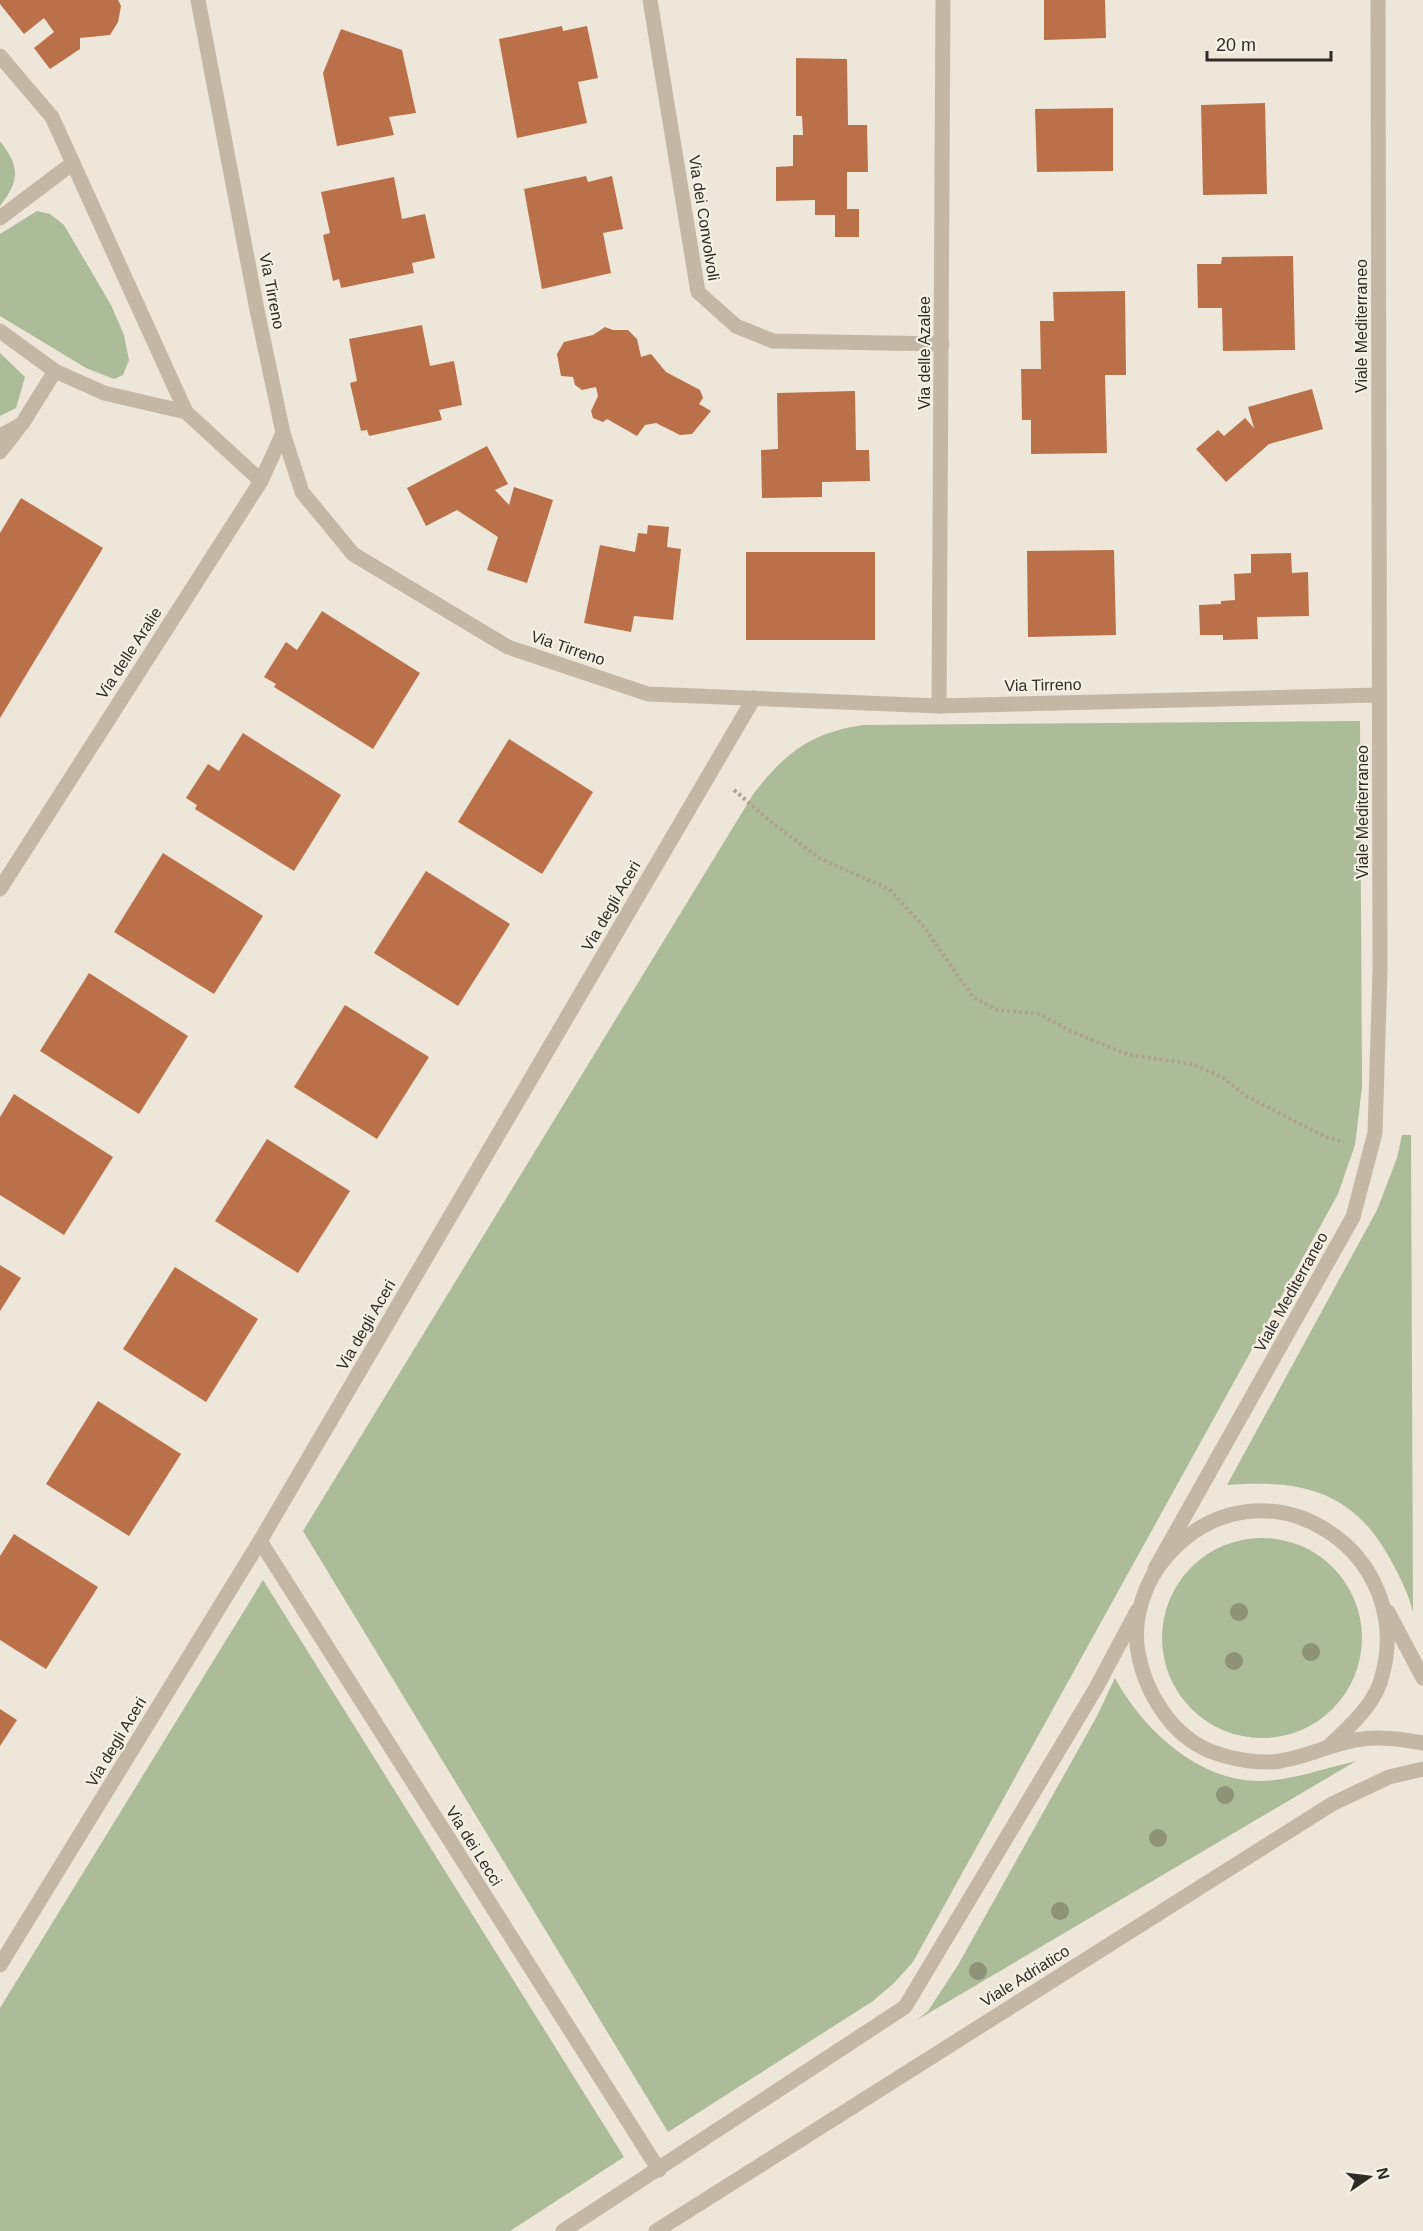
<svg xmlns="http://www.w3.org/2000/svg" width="1423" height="2231" viewBox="0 0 1423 2231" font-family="Helvetica,sans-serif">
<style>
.green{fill:#acbb9a}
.building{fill:#ba714a}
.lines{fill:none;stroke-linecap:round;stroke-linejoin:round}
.path{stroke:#b0a190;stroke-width:4;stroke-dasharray:3 3;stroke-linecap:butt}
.minor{stroke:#c4b7a6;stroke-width:15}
.tree{fill:#8d9279}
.labels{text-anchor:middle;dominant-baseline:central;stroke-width:4.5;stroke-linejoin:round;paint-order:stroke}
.street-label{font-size:16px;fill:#312b26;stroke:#f6f0e4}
</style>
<rect width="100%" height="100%" fill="#eee6d8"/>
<g class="green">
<path d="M0,141C20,167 20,180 0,206Z"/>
<path d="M37,211L50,214L64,225L111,305L124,335L129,360L123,375L114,379L86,368L0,316V234Z"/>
<path d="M0,353L25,377L16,408L0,416Z"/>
<path d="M1360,721L1362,1087L1355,1145L1338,1194L913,1962L894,1983L873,2001L668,2132L303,1531L754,793C786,752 812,732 864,725Z"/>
<path d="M1402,1135H1411L1413,1612C1409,1595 1402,1582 1394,1566C1356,1492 1306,1479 1227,1485L1377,1210L1397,1158Z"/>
<circle cx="1262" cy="1638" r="100"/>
<path d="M263,1580L624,2157L510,2231H0V2008Z"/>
<path d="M1115,1678C1142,1729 1200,1783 1262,1781C1293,1780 1326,1768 1356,1761L917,2020L928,2011L958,1965L1097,1716Z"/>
</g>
<g class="building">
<path d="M0,0H118L121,6L118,22L110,35L80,38V49L50,69L34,48L54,32L44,18L24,34L0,4Z"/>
<path d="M1044,0H1105L1106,38L1044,40Z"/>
<path d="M562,26L563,31L587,26L598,78L578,82L587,123L517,138L499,39Z"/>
<path d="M341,29L402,50L416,113L389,117L394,135L337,146L323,73Z"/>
<path d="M796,58L847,59L848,125H867L868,172H847V209H859V237H835V215H815V200L776,201V167L793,166V135H803L802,116H796Z"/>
<path d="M1265,103L1267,194L1203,195L1201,105Z"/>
<path d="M1113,108V171L1037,172L1035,109Z"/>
<path d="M586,176L588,182L612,176L623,229L603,233L611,273L542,289L524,189Z"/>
<path d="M394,177L402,219L425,214L435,258L412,263L414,273L341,288L339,279L333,281L323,235L330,233L321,192Z"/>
<path d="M1293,256L1295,350L1223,351L1222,308H1198L1197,264H1221L1222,257Z"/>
<path d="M1125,291L1126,375H1105L1107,453L1031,454V420H1022L1021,369H1041L1040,321H1054L1053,292Z"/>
<path d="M422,325L430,366L454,361L462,405L439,410L442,420L369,436L367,430L361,431L350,383L357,381L349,339Z"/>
<path d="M605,327L613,330H628L637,339L641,357L651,354L666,372L700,390L703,398L699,404L711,411L692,434L680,435L656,423L645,425L637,436L607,419L603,422L593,418L591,411L598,396L596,387L582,390L575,385L573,377L561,376L557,354L564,342L593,335Z"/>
<path d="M1312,389L1323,429L1269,444L1226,482L1196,449L1218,430L1224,436L1245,418L1254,428L1248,407Z"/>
<path d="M855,391L856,450H869L870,481L822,482V497L762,498L761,450L778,449L777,393Z"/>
<path d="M487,446L508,484L495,490L509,505L514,487L553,500L527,583L487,570L498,537L457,510L426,526L407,488Z"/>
<path d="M21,498L103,548L0,718V533Z"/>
<path d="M648,525L669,527L667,547L681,549L673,620L634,616L631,632L584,623L600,545L635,552L638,533L647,534Z"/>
<path d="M1114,550L1116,635L1028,637L1027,551Z"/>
<rect x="746" y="552" width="129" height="88"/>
<path d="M1291,553L1292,573L1308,572L1309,616L1257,617L1258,639L1223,640V635H1200L1199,605L1221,604V601L1235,600L1234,574L1251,573V554Z"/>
<path d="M322,611L420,673L373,749L274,687L276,684L264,677L286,642L297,650Z"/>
<path d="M243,733L341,795L294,871L195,809L197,805L186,798L208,764L219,771Z"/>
<path d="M509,739L593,792L542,874L458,822Z"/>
<path d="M163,853L263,916L214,994L114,932Z"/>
<path d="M426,871L510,924L458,1006L374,953Z"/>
<path d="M89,973L188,1036L139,1114L40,1051Z"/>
<path d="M345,1005L429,1057L377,1139L294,1087Z"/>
<path d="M14,1094L113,1157L64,1235L0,1195V1117Z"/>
<path d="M267,1139L350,1191L298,1273L215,1221Z"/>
<path d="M0,1265L21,1278L0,1311Z"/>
<path d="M175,1267L258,1319L206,1402L123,1349Z"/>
<path d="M98,1401L181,1454L129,1536L46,1484Z"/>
<path d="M14,1534L98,1587L46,1669L0,1640V1556Z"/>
<path d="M0,1709L17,1720L0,1746Z"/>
</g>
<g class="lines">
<path class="path" d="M734,790L775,825L821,859L889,889L923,926L973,997L997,1010L1040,1014L1070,1031L1129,1055L1193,1064L1222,1077L1246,1096L1328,1138L1344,1142"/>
<g class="minor">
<path d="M198,0L257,310L283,433L302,492L353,554L508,647L648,694L939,706L1379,695"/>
<path d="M650,0L698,292L736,326L773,341L942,344"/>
<path d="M0,56L52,117L186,412L261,481"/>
<path d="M0,218L73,163"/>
<path d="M0,331L55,371L104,393L186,412"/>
<path d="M0,436L22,424L55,371"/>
<path d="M0,452L18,429"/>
<path d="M939,706L943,0"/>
<path d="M0,889L261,481L283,433"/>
<path d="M260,1541L659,2170"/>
<path d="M1155,1569L1353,1217L1375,1133L1380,971L1378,0"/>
<path d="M1388,1612L1423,1678"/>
<path d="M1329,1746C1348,1728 1371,1708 1380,1683C1423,1551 1262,1448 1167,1556C1145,1580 1132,1619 1138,1652C1145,1692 1171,1735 1210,1751C1234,1760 1265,1766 1290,1759C1312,1754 1333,1744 1355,1740C1379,1736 1400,1739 1423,1743"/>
<path d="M0,1965L260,1541L754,698"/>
<path d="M563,2231L905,2007L1096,1688L1137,1611"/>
<path d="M656,2231L1332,1804L1389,1777L1423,1769"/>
</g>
</g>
<g class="tree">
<circle cx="1239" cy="1612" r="9"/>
<circle cx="1311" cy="1652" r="9"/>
<circle cx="1234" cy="1661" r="9"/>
<circle cx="1225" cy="1795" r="9"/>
<circle cx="1158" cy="1838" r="9"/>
<circle cx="1060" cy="1911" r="9"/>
<circle cx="978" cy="1971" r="9"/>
</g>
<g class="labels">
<g class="street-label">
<text transform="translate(704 218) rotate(81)">Via dei Convolvoli</text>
<text transform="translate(272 291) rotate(79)">Via Tirreno</text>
<text transform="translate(1361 326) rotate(-90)">Viale Mediterraneo</text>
<text transform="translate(924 353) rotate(-90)">Via delle Azalee</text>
<text transform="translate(568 648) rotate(19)">Via Tirreno</text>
<text transform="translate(129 653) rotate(-57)">Via delle Aralie</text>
<text transform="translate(1043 685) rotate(-1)">Via Tirreno</text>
<text transform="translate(1362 812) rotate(-90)">Viale Mediterraneo</text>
<text transform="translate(611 906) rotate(-60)">Via degli Aceri</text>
<text transform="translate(1291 1292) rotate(-61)">Viale Mediterraneo</text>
<text transform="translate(366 1325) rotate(-60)">Via degli Aceri</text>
<text transform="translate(116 1742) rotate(-59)">Via degli Aceri</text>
<text transform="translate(474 1846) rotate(58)">Via dei Lecci</text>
<text transform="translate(1025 1976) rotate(-32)">Viale Adriatico</text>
</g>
</g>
<g transform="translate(1369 2177) rotate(76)" stroke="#f6f0e4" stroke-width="4.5" paint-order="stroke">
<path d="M0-4.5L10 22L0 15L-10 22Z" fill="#312b26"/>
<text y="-9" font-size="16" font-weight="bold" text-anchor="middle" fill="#312b26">N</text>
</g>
<path d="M1207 51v9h124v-9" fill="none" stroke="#312b26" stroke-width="3"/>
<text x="1216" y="51" font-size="18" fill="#312b26" stroke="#f6f0e4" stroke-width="4.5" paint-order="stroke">20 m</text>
</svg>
